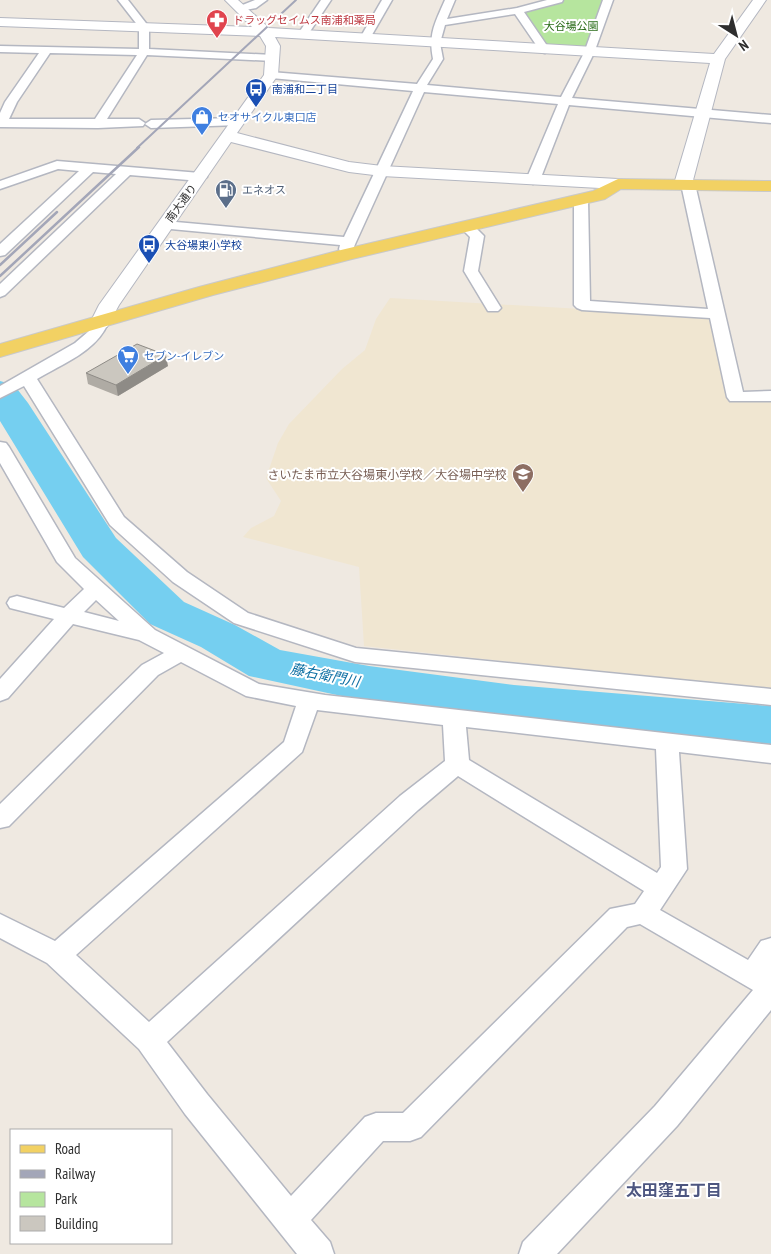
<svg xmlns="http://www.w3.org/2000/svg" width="771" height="1254" viewBox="0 0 771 1254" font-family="'PT Sans Narrow','Noto Sans JP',sans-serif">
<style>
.education{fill:#f0e6d1}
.green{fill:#b6e59e}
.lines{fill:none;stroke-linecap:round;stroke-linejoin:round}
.river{fill:#75cff0;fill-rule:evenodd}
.street-casing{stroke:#b4b7c1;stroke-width:3}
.secondary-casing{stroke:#b4b7c1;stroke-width:2}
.primary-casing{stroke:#c9c9c9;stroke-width:2}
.street{fill:#fff;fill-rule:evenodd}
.secondary{fill:#fff;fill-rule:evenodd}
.primary{fill:#f2d163;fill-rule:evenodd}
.rail-far1{stroke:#a3a6b8;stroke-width:2}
.rail{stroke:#a3a6b8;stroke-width:2.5}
.wall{fill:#afaba4}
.shaded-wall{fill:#8e8b86}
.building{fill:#cbc7bf;stroke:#8e8b86}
.labels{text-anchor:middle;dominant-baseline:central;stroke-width:4;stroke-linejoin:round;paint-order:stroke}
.far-health-label{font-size:11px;fill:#be3a42;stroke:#fff;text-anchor:start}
.far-park-label{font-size:11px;fill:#2c6e1b;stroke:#fff}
.far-transit-label{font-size:11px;fill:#164399;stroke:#fff;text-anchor:start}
.far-shop-label{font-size:11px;fill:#366cbe;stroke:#fff;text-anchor:start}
.far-service-label{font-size:11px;fill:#4e5e75;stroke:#fff;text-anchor:start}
.far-street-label{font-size:11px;fill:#2e2e2e;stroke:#fff}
.education-label{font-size:12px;fill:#785e54;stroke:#fff;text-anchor:end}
.water-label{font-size:14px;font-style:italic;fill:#0d6fa3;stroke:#fff}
.near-neighbourhood-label{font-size:16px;font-weight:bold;fill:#4d5680;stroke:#fff}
</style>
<rect width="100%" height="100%" fill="#efe9e1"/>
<path class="education" d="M390,298L704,316L712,319L728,399L740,402H771V690L364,646L359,567L243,537L251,528L274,516L281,501L266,478L278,443L289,424L342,369L365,350L376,319Z"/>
<path class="green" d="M558,0H608L589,53L545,50L518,11Z"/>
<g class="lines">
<path class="river" d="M0,381L14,385L28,403L116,538L184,602L235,625L280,650L369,666L514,685L771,706V744L514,721L369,702L249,676L201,647L150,624L83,557L0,421Z"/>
<g class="street-casing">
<g id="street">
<path d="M118,0H128L149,27V49L273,55L278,58L273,61L147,55L107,119H139L145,123L143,126L98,128L0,127V113L5,102L39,53L0,52V46L139,49V27ZM50,53L137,55L95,119H9L17,102Z"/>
<path d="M255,0H267L256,8L240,11L235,8Z"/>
<path d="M321,0H331L307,36H299L298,34Z"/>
<path d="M382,0H392L369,40H361L360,38Z"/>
<path d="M445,0H455L447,19L517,8L547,0H563L562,2L524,12L550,50L545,53L541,52L515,14L445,25L440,43L443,59L427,85L561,97L584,53L603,0H613L594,53L572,98L771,115V123L569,105L540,180L533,184L526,180L558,104L424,92L356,242L353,249L355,254L353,257H343L339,249L340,245L160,228L158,225L160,222L165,221L344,237L413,91L271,78L265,75L271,72L417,84L433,59C428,34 435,23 445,0Z"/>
<path d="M236,118L240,119L242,122L240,125L151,128L145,124L151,120Z"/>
<path d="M57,161L200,173L207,177L200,181L130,175L5,295L0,297V284L116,174L93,172L5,255L0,256V244L79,171L58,169L0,189V181Z"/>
<path d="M688,180L695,184L743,392L771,391V401H730L727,397L710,318L582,310L577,308L574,305V199L581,195L588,199L590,301L708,309L681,184Z"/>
<path d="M467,223L472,224L484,236L478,271L501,308L498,311H488L464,271L470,237L460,227Z"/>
<path d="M100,318L106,320L108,323C97,351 62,364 37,379L124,517L187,572L248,613L356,648L771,689V705L355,662L234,623L173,582L110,525L24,386L0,398V386L75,343L89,331L94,320Z"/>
<path d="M0,442L6,443L9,447L75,558L155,630L259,684L325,695L771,745V763L679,752L687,869L660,910L748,960L761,941L771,938V1010L677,1126L557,1254H519L523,1242L655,1106L753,990L640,924L627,927L421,1137L410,1141H383L311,1220L330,1242L334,1254H297L185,1114L139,1049L47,963L0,938V914L55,941L284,742L296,706L246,696L181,662L158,675L9,826L0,828V804L142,665L164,653L139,640L73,624L8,698L0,701V679L54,619L10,608L7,603L10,598L17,596L64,608L84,589L57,562L0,463ZM96,600L119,621L84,612ZM317,710L443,725L445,761L400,796L149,1022L76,955L302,752ZM466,727L656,749L661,867L657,873L469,760ZM458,776L644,891L635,904L610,909L403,1113H376L365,1117L291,1196L207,1094L167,1042L418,810Z"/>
</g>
</g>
<g class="secondary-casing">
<path id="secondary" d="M225,0H238L269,28L714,54L753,0H766L725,59L692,184L689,188L683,189L677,188L674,184L710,63L275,37L280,46L278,75L237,133L349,162L382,166L618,179L624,180L627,184L624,188L618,189L382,176L349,172L231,142L119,305L107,327L100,329L93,327L90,323L99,305L264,75L266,46L260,36L0,26V18L252,27Z"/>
</g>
<g class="primary-casing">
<path id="primary" d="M618,179L771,181V191L621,189L605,199L352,259L213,295L0,357V344L199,287L341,250L593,191Z"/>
</g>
<use href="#street" class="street"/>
<use href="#secondary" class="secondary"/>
<use href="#primary" class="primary"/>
<path class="rail-far1" d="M137,148L296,0"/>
<g class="rail">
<path d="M0,265L57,212"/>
<path d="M0,276L139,147"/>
</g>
</g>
<path class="wall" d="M168,366L118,396L88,384L86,373Z"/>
<path class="shaded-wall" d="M166,355L168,366L118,396L116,385Z"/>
<path class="building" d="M137,344L166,355L116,385L86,373Z"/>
<defs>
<g id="pharmacy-pin" transform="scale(1.125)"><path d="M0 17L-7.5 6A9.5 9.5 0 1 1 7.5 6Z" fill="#e0444e" stroke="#fff"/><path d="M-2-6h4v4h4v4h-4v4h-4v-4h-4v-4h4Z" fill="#fff"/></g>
<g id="bus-pin" transform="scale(1.125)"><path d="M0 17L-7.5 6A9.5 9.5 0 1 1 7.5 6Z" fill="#1a4fb4" stroke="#fff"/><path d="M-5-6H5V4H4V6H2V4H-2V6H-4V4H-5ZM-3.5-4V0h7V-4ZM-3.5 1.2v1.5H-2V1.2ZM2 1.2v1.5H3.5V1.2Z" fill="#fff"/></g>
<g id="shop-pin" transform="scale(1.125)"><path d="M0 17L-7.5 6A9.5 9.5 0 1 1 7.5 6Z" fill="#3f7fe0" stroke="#fff"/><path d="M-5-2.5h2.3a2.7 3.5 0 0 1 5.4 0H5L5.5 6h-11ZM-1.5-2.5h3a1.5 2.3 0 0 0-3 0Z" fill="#fff"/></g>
<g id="fuel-pin" transform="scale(1.125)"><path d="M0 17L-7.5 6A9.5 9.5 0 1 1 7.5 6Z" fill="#5c6f8a" stroke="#fff"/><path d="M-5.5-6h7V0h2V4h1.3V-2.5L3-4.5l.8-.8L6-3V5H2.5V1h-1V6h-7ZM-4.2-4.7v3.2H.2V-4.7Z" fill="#fff"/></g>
<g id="supermarket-pin" transform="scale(1.125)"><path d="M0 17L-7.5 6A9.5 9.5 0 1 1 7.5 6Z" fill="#3f7fe0" stroke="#fff"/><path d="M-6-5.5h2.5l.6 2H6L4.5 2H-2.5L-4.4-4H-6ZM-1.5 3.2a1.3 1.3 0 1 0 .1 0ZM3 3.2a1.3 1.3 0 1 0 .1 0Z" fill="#fff"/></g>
<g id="school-pin" transform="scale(1.125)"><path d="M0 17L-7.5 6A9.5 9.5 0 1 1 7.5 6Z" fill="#8d6e63" stroke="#fff"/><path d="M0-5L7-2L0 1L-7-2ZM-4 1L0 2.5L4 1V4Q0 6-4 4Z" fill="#fff"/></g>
</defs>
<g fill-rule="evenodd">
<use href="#pharmacy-pin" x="217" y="20"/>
<use href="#bus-pin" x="256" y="89"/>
<use href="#shop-pin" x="202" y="117"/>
<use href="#fuel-pin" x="226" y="190"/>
<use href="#bus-pin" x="149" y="245"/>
<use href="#supermarket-pin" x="128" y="356"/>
<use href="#school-pin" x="523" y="474"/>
</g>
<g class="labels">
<g class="far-health-label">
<text x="233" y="20">ドラッグセイムス南浦和薬局</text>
</g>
<g class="far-park-label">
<text x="571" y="26">大谷場公園</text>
</g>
<g class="far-transit-label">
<text x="272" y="89">南浦和二丁目</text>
<text x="165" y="245">大谷場東小学校</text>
</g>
<g class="far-shop-label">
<text x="218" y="117">セオサイクル東口店</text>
<text x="144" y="356">セブン-イレブン</text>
</g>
<g class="far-service-label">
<text x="242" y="190">エネオス</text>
</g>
<g class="far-street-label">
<text transform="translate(181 203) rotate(-54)">南大通り</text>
</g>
<g class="education-label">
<text x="507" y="474">さいたま市立大谷場東小学校／大谷場中学校</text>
</g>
<g class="water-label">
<text transform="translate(325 675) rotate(11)">藤右衛門川</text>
</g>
<g class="near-neighbourhood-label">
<text x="674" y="1190">太田窪五丁目</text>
</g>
</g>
<rect x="10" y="1129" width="162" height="115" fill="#ffffff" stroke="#ababab"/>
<rect x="20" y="1145" width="25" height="8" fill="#f2d163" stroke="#ababab"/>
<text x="55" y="1154" font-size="15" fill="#2e2e2e">Road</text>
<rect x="20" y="1170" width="25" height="8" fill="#a3a6b8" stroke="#ababab"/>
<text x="55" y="1179" font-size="15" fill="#2e2e2e">Railway</text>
<rect x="20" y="1192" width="25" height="15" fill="#b6e59e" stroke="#ababab"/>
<text x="55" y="1204" font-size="15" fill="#2e2e2e">Park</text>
<rect x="20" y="1216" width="25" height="15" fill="#cbc7bf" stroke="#ababab"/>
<text x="55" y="1229" font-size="15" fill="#2e2e2e">Building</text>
<g transform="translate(736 35) rotate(144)" stroke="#ffffff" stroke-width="4" paint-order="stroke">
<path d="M0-4L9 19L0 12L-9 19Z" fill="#2e2e2e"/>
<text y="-8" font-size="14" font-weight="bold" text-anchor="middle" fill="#2e2e2e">N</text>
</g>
</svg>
